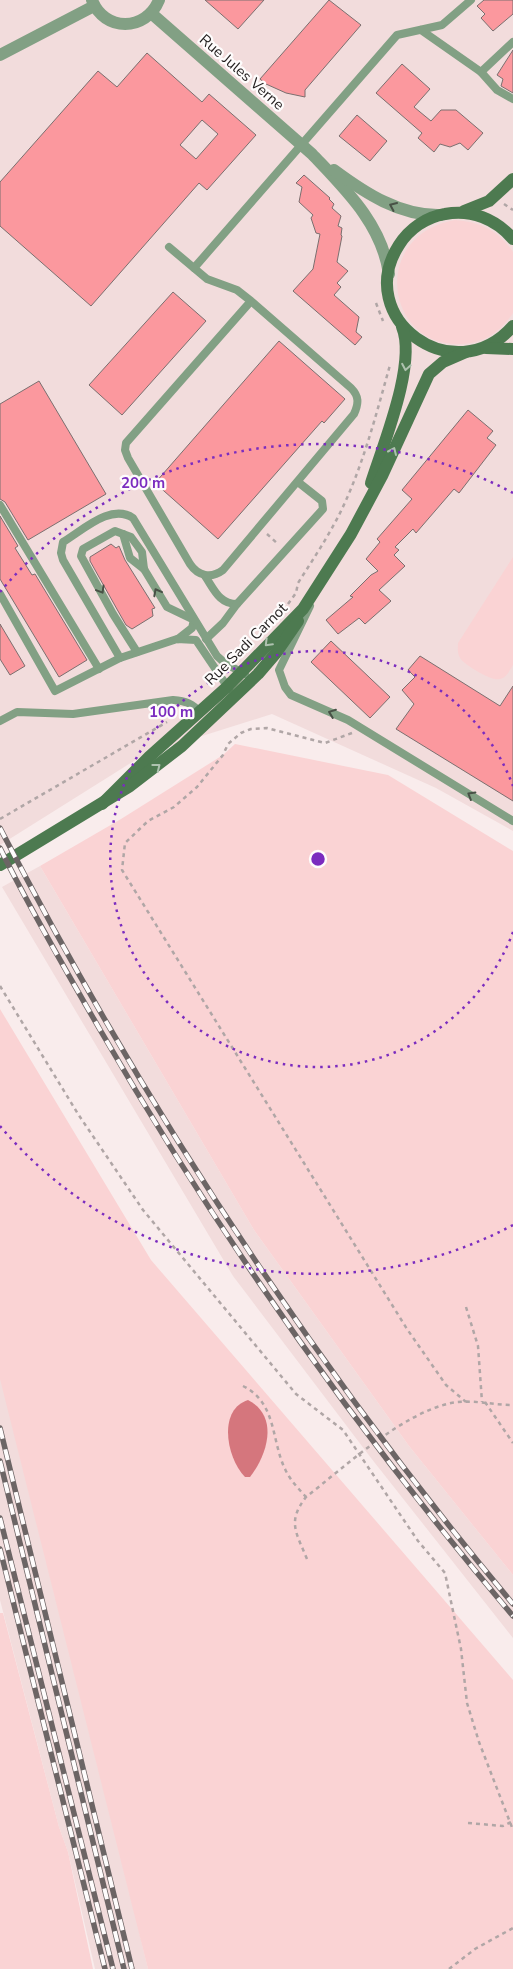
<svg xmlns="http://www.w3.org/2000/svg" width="513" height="1969" viewBox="0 0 513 1969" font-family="'Nunito Sans',sans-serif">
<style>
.built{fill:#f2dcdc}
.green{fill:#fad3d4}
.water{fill:#d5767d}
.building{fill:#fb989e;stroke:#7b6f6f;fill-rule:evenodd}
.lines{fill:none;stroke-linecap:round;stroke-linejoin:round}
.path{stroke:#b0a6a6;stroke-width:2.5;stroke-dasharray:4 4;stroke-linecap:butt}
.lane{stroke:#82a084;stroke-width:8}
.street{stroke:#82a084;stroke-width:12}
.secondary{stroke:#4d7a50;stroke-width:12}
.rail-casing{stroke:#6c6565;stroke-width:5.5}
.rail{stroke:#fefcfc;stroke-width:4;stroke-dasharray:11;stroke-linecap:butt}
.oneway{stroke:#485146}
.oneway2{stroke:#aec2af}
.ring{fill:none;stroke:#7b2cbf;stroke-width:2.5;stroke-dasharray:2.5 5}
.labels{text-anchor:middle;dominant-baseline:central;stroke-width:4.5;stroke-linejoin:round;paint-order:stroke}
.street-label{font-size:15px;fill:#211d1d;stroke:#fefcfc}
.centre{fill:#7b2cbf;stroke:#fefcfc;stroke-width:2.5}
.ring-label{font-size:15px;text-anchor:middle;font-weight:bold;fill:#7b2cbf;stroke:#fefcfc;stroke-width:4.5;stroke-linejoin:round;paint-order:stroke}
</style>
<rect width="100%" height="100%" fill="#f9ecec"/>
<g class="built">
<path d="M0,0H513V831L436,788L272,714L145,754L0,845Z"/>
<path d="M40,866L254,1230L409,1446L513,1575V1638L371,1458L233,1276L2,887Z"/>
<path d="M0,1360L104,1785L148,1969H95L68,1852L59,1827L0,1600Z"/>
</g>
<g class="green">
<path d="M455,220C481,222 499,231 513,252V313C501,331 485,343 463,344C385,349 369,235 455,220Z"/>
<path d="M513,557V665C509,671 507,677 500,679C493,682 464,665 460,658C457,652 458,648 458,643Z"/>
<path d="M235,744L388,775L513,851V1575L409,1446L254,1230L40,866L121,819L223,755Z"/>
<path d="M0,1009L151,1260L513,1680V1969H148L0,1379Z"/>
<path d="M0,1613H3L59,1827L68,1852L93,1969H0Z"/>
</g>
<path class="water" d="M248,1400C279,1416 268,1454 250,1477H245C227,1459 217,1410 248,1400Z"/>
<g class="building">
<path d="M205,0H264L238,29Z"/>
<path d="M329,0L361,25L305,90V97L286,93L266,84L260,79Z"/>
<path d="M484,0H513V14L493,31L481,18L485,14L477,6Z"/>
<path d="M513,50V93L501,86L503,79L497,75Z"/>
<path d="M147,53L202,102L209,94L256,135L207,190L199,183L91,306L0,226V182L98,71L117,87ZM202,120L218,134L196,159L180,145Z"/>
<path d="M402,64L430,89L414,107L431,121L441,110H456L483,133L468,150L460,143L450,147L440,144L434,152L418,138L422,133L376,93Z"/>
<path d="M357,115L387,141L370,161L339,136Z"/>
<path d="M304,175L330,198L329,199L334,204L332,208L341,216L338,226L342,228L341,235L342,236L337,262L348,271L337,283L341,287L334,295L359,317L356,332L362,337L355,345L293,291L313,269L320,234L316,233L311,218L313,215L299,202L302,187L296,183Z"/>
<path d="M173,292L206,321L122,415L89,385Z"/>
<path d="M279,341L345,399L324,423L322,421L218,539L155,483Z"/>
<path d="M39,381L106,494L28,540L5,502L0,499V404Z"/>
<path d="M468,410L493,431L487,438L496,445L459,493L454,489L416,533L413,529L395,547L399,550L394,555L405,566L379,590L391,601L365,624L359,618L338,634L326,620L353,597L350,596L371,575L378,571L366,559L380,542L377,539L412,499L402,490Z"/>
<path d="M0,516L18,546L15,548L32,575L35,574L87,660L59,677L0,579Z"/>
<path d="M111,544L116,548L119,546L125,560L155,608L152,609L153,616L132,629L126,625L118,611L90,561V557Z"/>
<path d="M0,624L25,666L10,675L0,659Z"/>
<path d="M331,641L390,697L370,718L311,662Z"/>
<path d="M420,656L500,706L513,686V801L396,729L414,704L402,690L415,677L408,670Z"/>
</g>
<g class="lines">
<g class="path">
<path d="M504,204L513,210"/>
<path d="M376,303L383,321"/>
<path d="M267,534L278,544"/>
<path d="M288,604L296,593L298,583C312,561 326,540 338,517C362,470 376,415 390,365"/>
<path d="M352,733L325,743L267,728L251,729L241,733L228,744L223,755L197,787L174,807L148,821L125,843L122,870L407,1329L446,1385L466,1402"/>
<path d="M0,819L167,722"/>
<path d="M0,986L78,1114L143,1210L296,1394L343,1430L418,1541L445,1573L461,1649L467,1703L479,1742L513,1830"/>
<path d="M466,1307L478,1346L482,1402"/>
<path d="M243,1386C277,1403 271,1440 285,1469C290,1480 298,1488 306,1497"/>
<path d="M485,1402L513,1443"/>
<path d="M307,1559C296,1532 287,1522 306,1497C347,1465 401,1414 451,1403C472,1399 492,1405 513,1405"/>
<path d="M468,1823L503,1826L513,1821"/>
<path d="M449,1969L475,1949L513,1928"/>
</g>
<g class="lane">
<path d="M421,30L481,72"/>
<path d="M513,42L481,72L497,90L513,99"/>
<path d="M169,247L207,279L237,290L251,301L351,388C359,396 359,403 354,414L223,570C211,579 198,576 190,564L128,458L125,450L126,443L251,301"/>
<path d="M194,268L397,35L442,25L471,0"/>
<path d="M0,505L99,669"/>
<path d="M123,534L130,558L144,569"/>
<path d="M205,576C214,589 219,604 237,604L323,509L322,501L298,482"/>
<path d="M0,594L55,691L120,658"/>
<path d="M310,606L279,670L285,687L291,695L348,720L513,821"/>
<path d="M178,639L192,628L194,620"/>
<path d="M206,639L223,623L237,604"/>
<path d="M137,652L113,614L81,556L83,549L115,531L131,537L142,552L144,569L167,607L194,620"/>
<path d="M229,689L196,640L177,639L120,658L63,560L61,553L63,542C83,530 111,503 133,518L217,656L226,664L245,674"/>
<path d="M0,721L17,712L73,714L173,700C185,701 193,703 200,713"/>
</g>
<g class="street">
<path d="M92,0C104,32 146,32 159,0"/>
<path d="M151,13L312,154C345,189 382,224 389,274"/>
<path d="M0,55L94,6"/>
<path d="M334,170C365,193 400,216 440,215"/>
</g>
<g class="secondary">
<path d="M464,211L489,201L513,179"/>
<path d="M513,239C496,219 471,209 445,214C426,217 409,229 399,245C352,318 454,393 513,326"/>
<path d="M486,348L513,349"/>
<path d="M371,483C383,445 417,363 402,327"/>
<path d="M102,804L149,757L226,688L303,609L351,534L382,476L429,374L443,362L466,352"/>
<path d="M0,865L130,786L182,746L258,674L276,653L298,621"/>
</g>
<g class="rail-casing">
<g id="rail">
<path d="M0,828C143,1105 313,1365 513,1604"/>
<path d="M0,848C30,909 65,969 99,1028C219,1236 358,1433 513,1616"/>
<path d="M0,1428L132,1969"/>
<path d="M0,1461L124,1969"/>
<path d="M0,1518L113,1969"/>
<path d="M0,1549L105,1969"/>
</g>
</g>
<use href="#rail" class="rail"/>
</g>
<defs><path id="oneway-chevron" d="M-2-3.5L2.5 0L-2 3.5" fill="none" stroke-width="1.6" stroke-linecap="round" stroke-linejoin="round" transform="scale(1.25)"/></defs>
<g class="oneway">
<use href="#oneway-chevron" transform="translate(393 206) rotate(-156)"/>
<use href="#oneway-chevron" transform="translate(101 590) rotate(59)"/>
<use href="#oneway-chevron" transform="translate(157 592) rotate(-118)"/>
<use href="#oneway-chevron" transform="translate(332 713) rotate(-159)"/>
<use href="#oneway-chevron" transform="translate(471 795) rotate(-149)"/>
</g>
<g class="oneway2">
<use href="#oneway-chevron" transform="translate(406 367) rotate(100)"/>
<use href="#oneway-chevron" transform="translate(393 451) rotate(-66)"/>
<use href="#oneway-chevron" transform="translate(268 643) rotate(135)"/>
<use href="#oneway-chevron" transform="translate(157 767) rotate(-38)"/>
</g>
<g class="ring">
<path d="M513 932A208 208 0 1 1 513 786"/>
<path d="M513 1225A415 415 0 0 1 0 1126M0 592A415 415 0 0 1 513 493"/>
</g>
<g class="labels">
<g class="street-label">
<text transform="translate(242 72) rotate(41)">Rue Jules Verne</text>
<text transform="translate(246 644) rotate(-45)">Rue Sadi Carnot</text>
</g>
</g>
<circle cx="318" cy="859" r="8" class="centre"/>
<g class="ring-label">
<text x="143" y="488">200 m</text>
<text x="171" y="717">100 m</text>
</g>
</svg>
